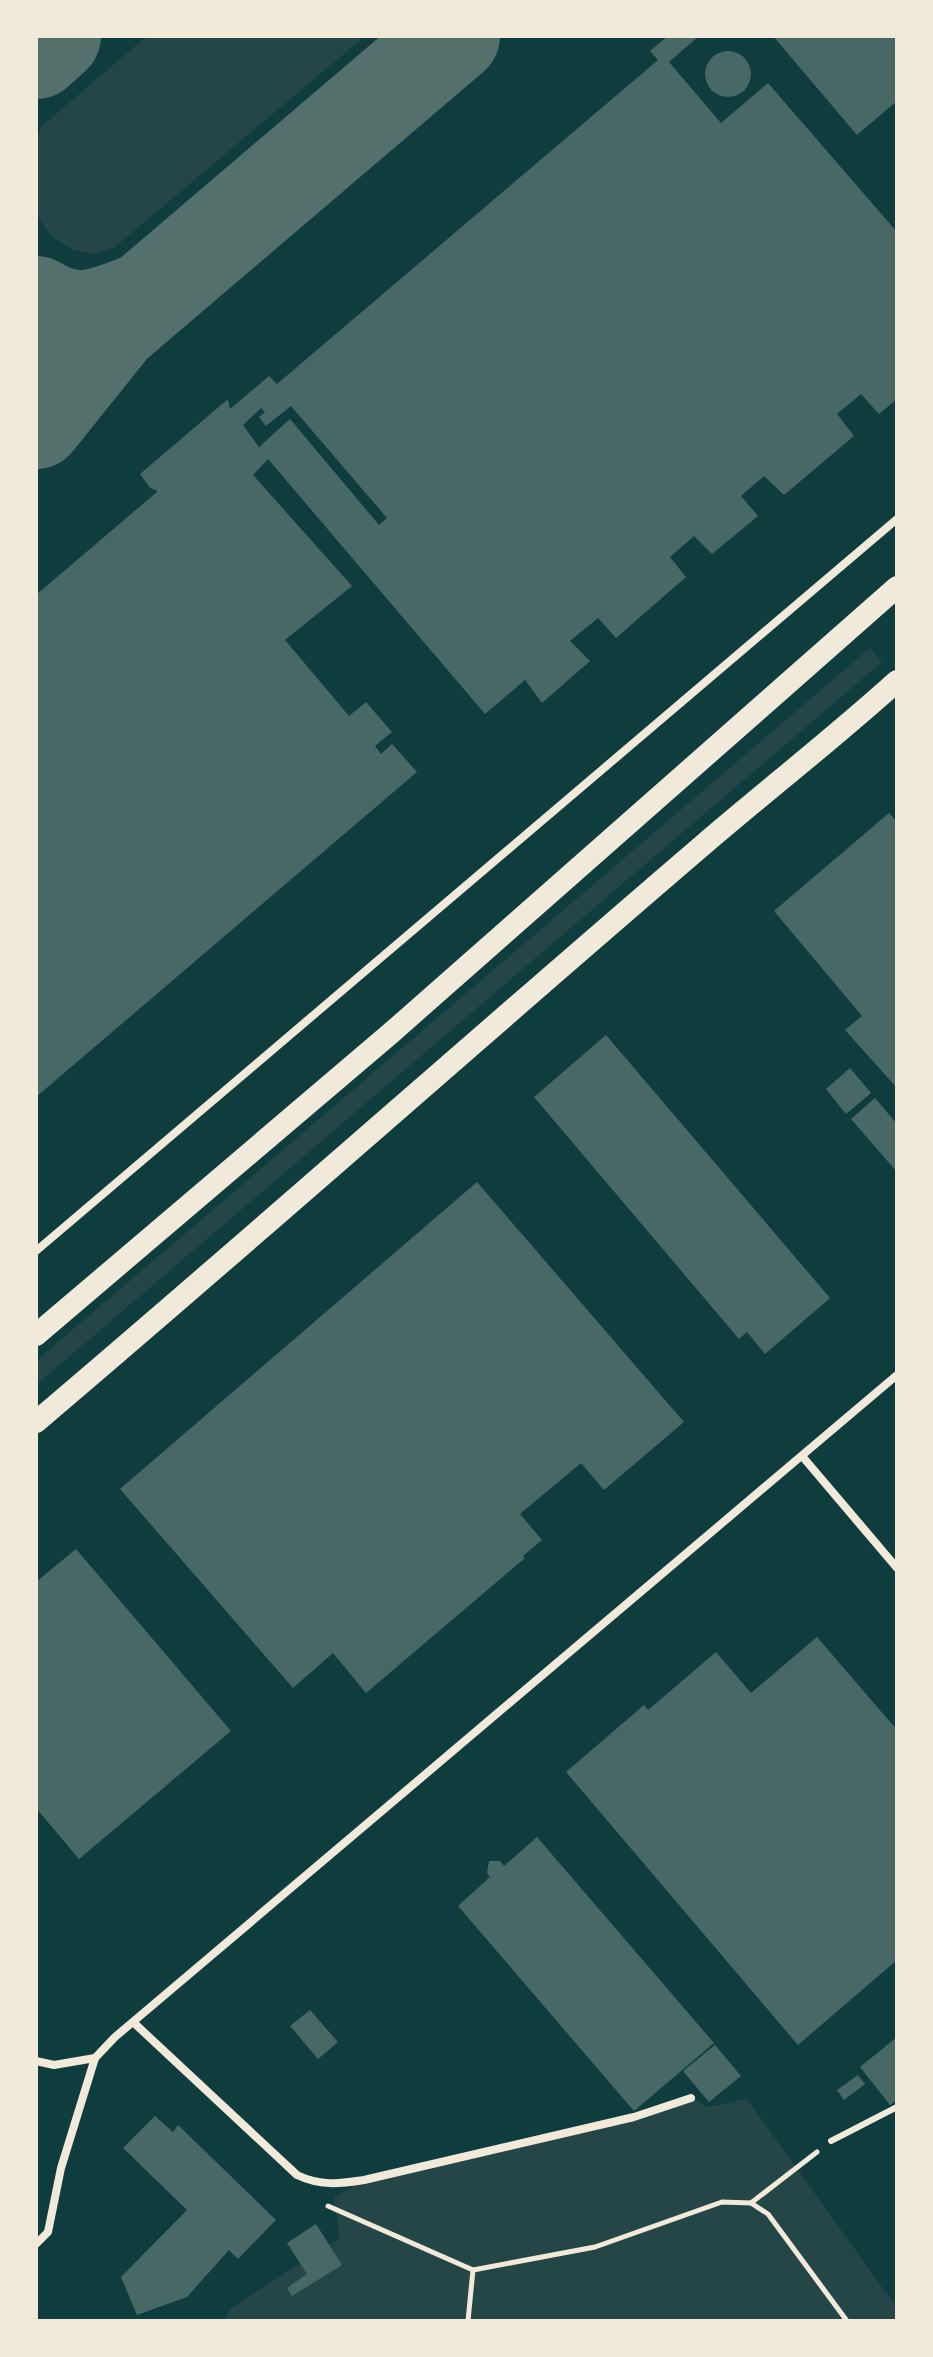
<svg xmlns="http://www.w3.org/2000/svg" width="933" height="2357" viewBox="0 0 933 2357" font-family="'Source Sans 3',sans-serif">
<style>
.green{fill:#244646}
.lines{fill:none;stroke-linecap:round;stroke-linejoin:round}
.taxiway{stroke:#53706d;stroke-width:94}
.building{fill:#486865;fill-rule:evenodd}
.path{stroke:#f1e9da;stroke-width:5}
.service{stroke:#f1e9da;stroke-width:6}
.minor{stroke:#f1e9da;stroke-width:8}
.trunk{stroke:#f1e9da;stroke-width:22}
</style>
<rect width="100%" height="100%" fill="#0f3d3e"/>
<g class="green">
<path d="M147,36H365L115,247L93,254L73,250L51,236L37,215L36,140L42,126Z"/>
<path d="M870,648L882,662L36,1385V1361Z"/>
<path d="M691,2098L708,2107L747,2099L897,2308V2321H224L231,2308L340,2238L334,2198L364,2180L634,2117Z"/>
</g>
<g class="lines">
<g class="taxiway">
<path d="M36,52L54,36"/>
<path d="M36,303C77,328 101,315 142,300"/>
<path d="M36,422L113,326L453,36"/>
</g>
</g>
<g class="building">
<path d="M668,36H699L669,62L721,123L768,83L897,232V399L879,414L861,394L837,414L854,436L784,495L764,476L741,496L758,516L712,554L694,536L670,557L686,577L616,638L598,618L570,641L590,661L542,703L525,680L485,714L268,459L253,475L352,586L285,640L349,716L366,702L392,732L375,746L381,754L392,744L417,772L36,1097V595L158,491L150,488L140,474L228,399L230,409L269,376L277,384L658,60L650,51ZM291,406L387,518L379,525L290,419L259,447L243,425L261,408L265,412L259,417L266,426Z"/>
<path d="M773,36H897V101L857,135Z"/>
<circle cx="728" cy="74" r="23"/>
<path d="M889,813L897,822V1088L845,1030L862,1016L774,911Z"/>
<path d="M606,1035L830,1298L765,1354L747,1332L739,1339L534,1097Z"/>
<path d="M850,1068L871,1093L846,1114L826,1089Z"/>
<path d="M875,1098L897,1124V1172L851,1119Z"/>
<path d="M477,1182L684,1422L604,1490L581,1463L520,1514L542,1540L523,1556L525,1558L366,1693L333,1653L293,1688L120,1489Z"/>
<path d="M76,1549L231,1731L79,1859L36,1808V1582Z"/>
<path d="M817,1637L897,1730V1960L798,2045L566,1772L644,1705L648,1710L716,1652L751,1693Z"/>
<path d="M537,1837L714,2043L634,2111L458,1906L490,1877L487,1873L489,1861H500L504,1866Z"/>
<path d="M310,2010L338,2042L318,2059L290,2026Z"/>
<path d="M897,2037V2100L890,2105L860,2067Z"/>
<path d="M715,2045L741,2076L709,2102L683,2071Z"/>
<path d="M858,2075L865,2084L844,2100L837,2090Z"/>
<path d="M155,2116L173,2132L178,2125L276,2220L238,2259L229,2250L187,2297L137,2315L121,2277L187,2210L123,2148Z"/>
<path d="M316,2224L342,2265L292,2296L287,2288L307,2274L287,2243Z"/>
</g>
<g class="lines">
<g class="path">
<path d="M751,2203L817,2152"/>
<path d="M328,2206L473,2270"/>
<path d="M468,2321L473,2270L595,2247L722,2202L751,2203L768,2214L847,2321"/>
</g>
<path class="service" d="M831,2141L897,2107"/>
<g class="minor">
<path d="M36,1251L897,519"/>
<path d="M802,1456L897,1568"/>
<path d="M133,2022L297,2175C320,2186 339,2184 364,2180L634,2117L691,2098"/>
<path d="M36,2061L54,2065L95,2058"/>
<path d="M36,2244L48,2232L61,2168L95,2058L115,2037L897,1375"/>
</g>
<g class="trunk">
<path d="M36,1335L391,1033L897,587"/>
<path d="M36,1422C260,1232 480,1036 703,845C767,790 834,738 897,681"/>
</g>
</g>
<rect width="933" height="2357" fill="none" stroke="#f1e9da" stroke-width="76"/>
</svg>
